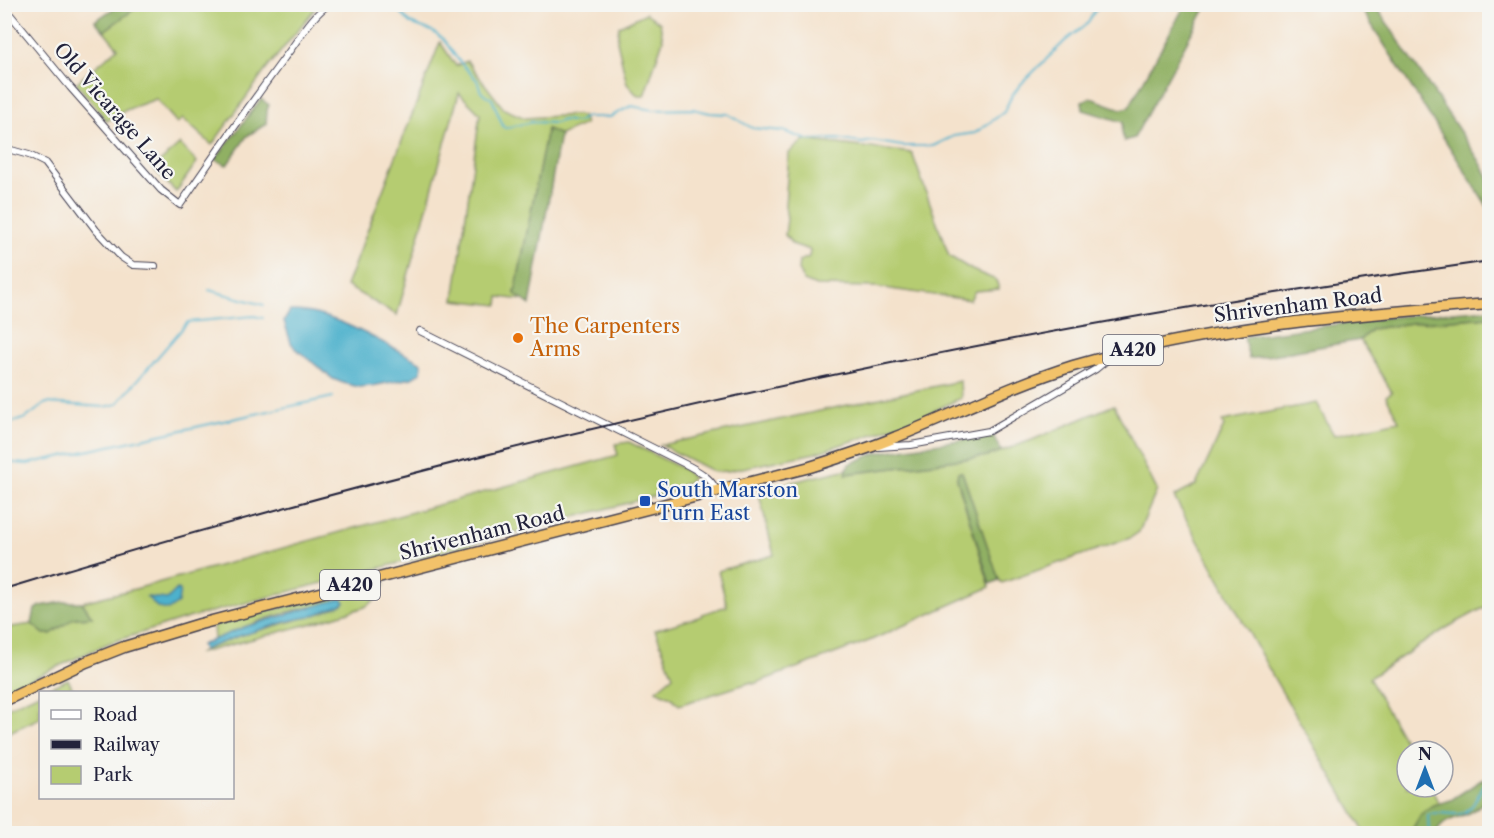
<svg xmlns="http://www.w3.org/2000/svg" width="1494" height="838" viewBox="0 0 1494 838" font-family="'Libre Caslon Text',serif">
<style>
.green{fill:#b5cc71;stroke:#6c7756;stroke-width:1.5}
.forest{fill:#90b063;stroke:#59694f;stroke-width:1.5}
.water{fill:#4db1cc;stroke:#386a84;stroke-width:1.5}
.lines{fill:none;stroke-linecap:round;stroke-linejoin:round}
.stream{stroke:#4db1cc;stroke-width:2}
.street-casing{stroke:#423f51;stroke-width:8}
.highway-casing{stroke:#423f51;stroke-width:13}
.street{stroke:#fff;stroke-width:6}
.highway{stroke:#f2c26a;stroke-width:10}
.rail{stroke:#22223b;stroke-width:2}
.food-dot{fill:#e8710a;stroke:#f6f6f2;stroke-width:2}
.transit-dot{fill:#1a4fb4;stroke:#f6f6f2;stroke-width:2}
.labels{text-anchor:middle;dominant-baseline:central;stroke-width:4.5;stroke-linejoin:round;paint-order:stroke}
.shield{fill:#f6f6f2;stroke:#626272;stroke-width:1.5}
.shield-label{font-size:18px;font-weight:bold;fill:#22223b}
.street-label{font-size:20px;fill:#22223b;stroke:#f6f6f2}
.food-label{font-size:20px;fill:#c56008;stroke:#f6f6f2;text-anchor:start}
.transit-label{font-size:20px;fill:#164399;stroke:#f6f6f2;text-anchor:start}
</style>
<rect width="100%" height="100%" fill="#f6f6f2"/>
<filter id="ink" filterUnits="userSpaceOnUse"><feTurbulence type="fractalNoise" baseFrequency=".0167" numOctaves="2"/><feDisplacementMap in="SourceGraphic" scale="12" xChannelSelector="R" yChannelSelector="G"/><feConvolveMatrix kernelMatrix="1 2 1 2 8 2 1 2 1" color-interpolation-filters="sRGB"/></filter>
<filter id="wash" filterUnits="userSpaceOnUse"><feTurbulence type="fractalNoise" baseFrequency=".008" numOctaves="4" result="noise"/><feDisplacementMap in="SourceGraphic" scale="24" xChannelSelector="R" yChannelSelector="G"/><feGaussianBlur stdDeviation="1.35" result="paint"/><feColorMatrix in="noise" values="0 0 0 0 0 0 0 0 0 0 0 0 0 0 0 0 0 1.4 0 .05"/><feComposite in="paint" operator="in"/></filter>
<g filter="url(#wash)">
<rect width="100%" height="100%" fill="#f4e2cc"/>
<g class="green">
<path d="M140,5H318L265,71L212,145L183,119L177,123L156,99L126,110L107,121L76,83L118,48L104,31Z"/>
<path d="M646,13L660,23L663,40L644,96H638L627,84L617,41L619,26Z"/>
<path d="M440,42L456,66L467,61L504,109L525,118L575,115L582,116L585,124L560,135L547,129L515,293L523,300L499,297L498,305L454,300L480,114L459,93L397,315L346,286Z"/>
<path d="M804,140L912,153L949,256L972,270L996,280L999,289L975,291L970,300L876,287L816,286L804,281L798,270L799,261L809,257L810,250L792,244L785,235L787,219L785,205L789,153Z"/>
<path d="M180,144L197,162L176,192L153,168Z"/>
<path d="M1489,317V605L1448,627L1369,678L1410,751H1407V787H1430L1439,803C1422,807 1420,822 1410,833H1365L1275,680L1174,497L1196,485L1224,426L1222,421L1316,403L1334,435L1399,421L1386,396L1392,392L1360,340L1372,329L1411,323Z"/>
<path d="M960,381L961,398L923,416L865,437L815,453L728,471L714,472L661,445Z"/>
<path d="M1114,405L1157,490L1139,532L1130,538L1002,583L999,580L962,472H958L957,479L990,587L869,641L753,684L752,682L679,705L671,697L656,690L673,676L655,630L702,616V614L727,606L718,571L774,555L758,490L848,469L847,474L988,456L1032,440Z"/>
<path d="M629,442L683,469L693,478L674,491L188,618L109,643L5,691V628L32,624L44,634H51L73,618L92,617L82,602L135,589L618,455L615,444Z"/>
<path d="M378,584H385L377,598L365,607L313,623L200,653L203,650L239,636L321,613L343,604C302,603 252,623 214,640L213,625Z"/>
<path d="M68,679L74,692H40V718L5,734V709Z"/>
</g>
<g class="forest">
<path d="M119,5H140L104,31L95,21Z"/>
<path d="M1185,5H1207L1134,138L1124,141L1122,132L1123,122L1083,110L1082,101L1091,98L1121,109L1129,107Z"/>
<path d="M1359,5H1375L1479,160L1489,178V209Z"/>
<path d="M261,99L269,105L267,110L266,124L247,136L227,165L215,160Z"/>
<path d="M547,129L560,135L530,305L515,294Z"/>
<path d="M1489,309V317L1411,323L1372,329L1360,340L1249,359L1244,337L1391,317Z"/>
<path d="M992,433L1001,451L988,456L846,474L849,464L876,453L973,438Z"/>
<path d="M958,472H962L999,580L990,584L957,479Z"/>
<path d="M63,602H82L92,617L74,618L51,634H44L32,624L35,609L41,606Z"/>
<path d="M1489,775V798C1483,803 1476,809 1469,813C1454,820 1445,818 1436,833H1410L1421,814L1433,805L1451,800Z"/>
</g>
<g class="water">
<path d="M290,311C330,309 384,344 420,362L422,365L421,372L412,378L372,386L359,387L343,383L333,379L295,348L291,343L284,321Z"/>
<path d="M177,589L180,590L178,603L168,610L158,608L147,597L167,599Z"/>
<path d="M342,598L345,602L343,604L310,617L293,620L239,636L203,650L201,645L244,627Z"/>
</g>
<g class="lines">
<g class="stream">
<path d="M393,4L410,23L432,31L443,39L459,61L477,80L481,92L492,99L503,126L505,128L532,122L555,123L563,120L577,122L586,117H610L631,106L653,110L693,109L710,113L728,114L752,128L783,131L808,140L837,139L862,143L872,141L902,146H933L954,136L975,133L996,118L1004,112L1012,95L1022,83L1065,41L1088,23L1094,12L1102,4"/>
<path d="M209,290L264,305"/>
<path d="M4,425L26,418L46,403L105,407L117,404L188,322L254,316L263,318"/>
<path d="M4,462L27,464L333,397"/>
<path d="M1429,834L1428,815C1440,809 1455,818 1465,812C1478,805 1478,786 1490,778"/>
</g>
</g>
</g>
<g filter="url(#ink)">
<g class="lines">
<g class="street-casing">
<g id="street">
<path d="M4,7L70,87L161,190L180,205C214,155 249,106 285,57C297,42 313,13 330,4"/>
<path d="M4,148L29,155L45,163L96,230L121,257L133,265L155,266"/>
<path d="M420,331L689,466C700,472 711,478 716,490"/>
<path d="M878,447L911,445L989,431L1096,369L1107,360"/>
</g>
</g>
<g class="highway-casing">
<path id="highway" d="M4,701L86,662L124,647L200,624L810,467C839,458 868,449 896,437C955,414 1012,385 1073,366C1208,326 1349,315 1490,304"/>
</g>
<use href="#street" class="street"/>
<use href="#highway" class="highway"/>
<path class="rail" d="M4,589C489,440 988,330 1490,261"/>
</g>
</g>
<circle class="food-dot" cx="518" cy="338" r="6"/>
<rect class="transit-dot" x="639" y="495" width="12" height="12" rx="3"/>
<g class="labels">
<g class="shield">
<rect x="1103" y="335" width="60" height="30" rx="4.5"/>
<rect x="320" y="570" width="60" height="30" rx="4.5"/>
</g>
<g class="shield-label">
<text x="1133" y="350">A420</text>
<text x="350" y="585">A420</text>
</g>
<g class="street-label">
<text transform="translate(115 111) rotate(49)">Old Vicarage Lane</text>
<text transform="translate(1298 305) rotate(-7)">Shrivenham Road</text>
<text transform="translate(482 533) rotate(-14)">Shrivenham Road</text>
</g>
<g class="food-label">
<text x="530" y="326">The Carpenters<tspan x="530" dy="23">Arms</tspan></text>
</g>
<g class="transit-label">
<text x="657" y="490">South Marston<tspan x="657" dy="23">Turn East</tspan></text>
</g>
</g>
<rect width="1494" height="838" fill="none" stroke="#f6f6f2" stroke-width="24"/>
<rect x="39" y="691" width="195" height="108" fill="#f6f6f2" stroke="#a1a1a9" stroke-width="1.5"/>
<rect x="51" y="710" width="30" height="9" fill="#ffffff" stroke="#a1a1a9" stroke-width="1.5"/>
<text x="93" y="721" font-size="18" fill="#22223b">Road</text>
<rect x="51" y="740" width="30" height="9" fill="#22223b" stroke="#a1a1a9" stroke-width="1.5"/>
<text x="93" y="751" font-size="18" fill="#22223b">Railway</text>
<rect x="51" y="766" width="30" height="18" fill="#b5cc71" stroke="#a1a1a9" stroke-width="1.5"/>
<text x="93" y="781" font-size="18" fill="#22223b">Park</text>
<g transform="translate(1425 769)"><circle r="28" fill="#f6f6f2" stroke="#a1a1a9" stroke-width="1.5"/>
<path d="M0-4.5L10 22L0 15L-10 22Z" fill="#1f6fb2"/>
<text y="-9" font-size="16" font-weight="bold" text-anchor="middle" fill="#22223b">N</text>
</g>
</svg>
